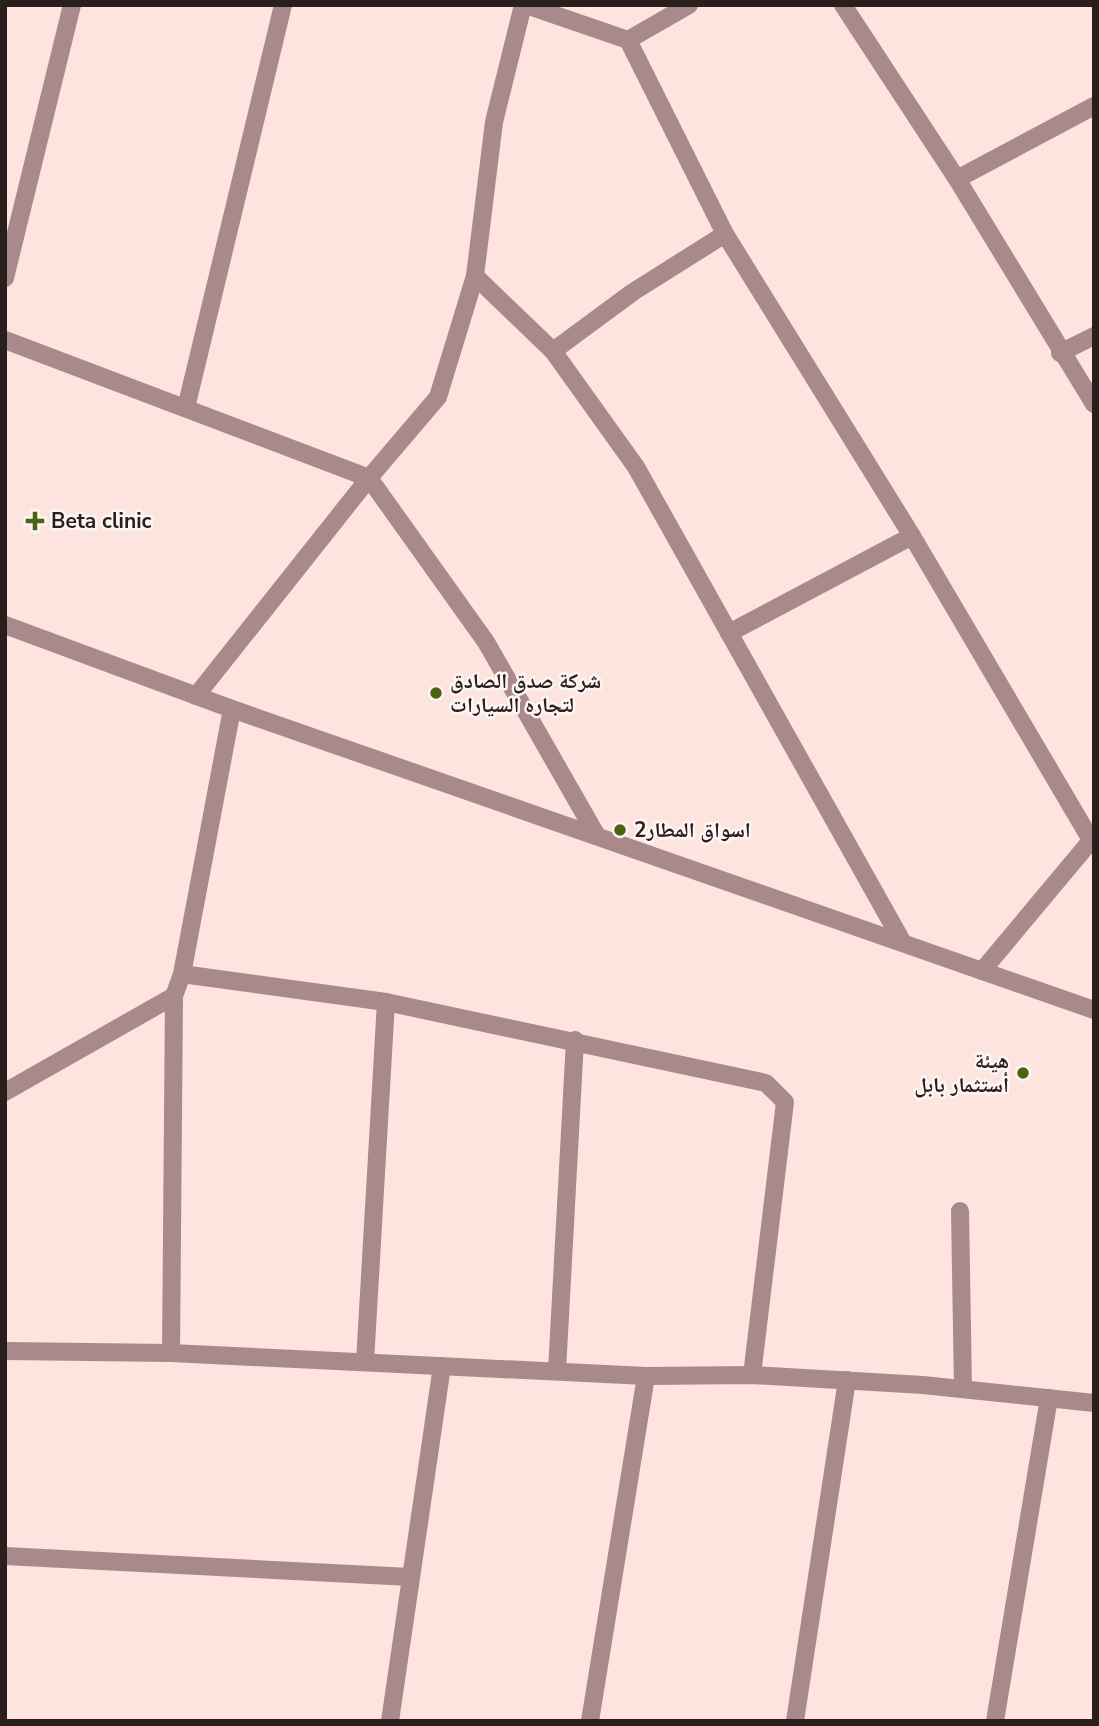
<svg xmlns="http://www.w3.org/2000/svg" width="1099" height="1726" viewBox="0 0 1099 1726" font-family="'Nunito Sans','Noto Naskh Arabic',sans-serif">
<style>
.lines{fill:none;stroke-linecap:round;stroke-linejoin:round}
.minor{stroke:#aa898c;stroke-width:18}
.poi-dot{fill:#4c6412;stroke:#fdf6f5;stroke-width:2.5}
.labels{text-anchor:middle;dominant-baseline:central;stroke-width:5;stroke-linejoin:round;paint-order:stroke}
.poi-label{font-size:21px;font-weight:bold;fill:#2a1f1d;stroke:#fdf6f5;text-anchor:start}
</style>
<rect width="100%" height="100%" fill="#fde4df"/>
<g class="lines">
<g class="minor">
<path d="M526,5L628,40L725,234L912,536L1091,840"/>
<path d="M843,5L957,179L1094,404"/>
<path d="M628,40L689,5"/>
<path d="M957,179L1094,106"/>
<path d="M475,276L553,351L636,467L903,943"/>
<path d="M5,278L72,5"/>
<path d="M5,340L369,478L486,642L597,836"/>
<path d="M553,351L633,292L725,234"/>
<path d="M1060,353L1094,336"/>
<path d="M186,408L283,5"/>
<path d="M5,625L232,709L1094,1010"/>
<path d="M729,633L912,536"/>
<path d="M196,696L369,478L438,397L475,276L494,122L523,5"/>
<path d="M982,971L1094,837"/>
<path d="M182,974L386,1002L766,1083L785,1102L752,1375"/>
<path d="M5,1092L174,996"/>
<path d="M960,1211L963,1389"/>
<path d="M5,1351L171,1353L646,1376L752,1375L923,1385L1094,1403"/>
<path d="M171,1353L174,996L182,974L232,709"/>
<path d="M365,1362L386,1002"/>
<path d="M557,1371L575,1040"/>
<path d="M5,1556L410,1577"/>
<path d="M390,1721L442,1366"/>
<path d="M590,1721L646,1376"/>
<path d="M795,1721L847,1380"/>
<path d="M995,1721L1049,1398"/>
</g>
</g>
<g class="poi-dot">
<path d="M31.5 510.5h7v7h7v7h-7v7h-7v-7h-7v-7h7z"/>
<circle cx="436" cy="693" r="7"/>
<circle cx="620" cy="830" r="7"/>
<circle cx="1023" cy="1073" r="7"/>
</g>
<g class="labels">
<g class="poi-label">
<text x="51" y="521">Beta clinic</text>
<text x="450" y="681">شركة صدق الصادق<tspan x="450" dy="24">لتجاره السيارات</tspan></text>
<text x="634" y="830">اسواق المطار2</text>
<text x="1009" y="1061" text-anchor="end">هيئة<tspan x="1009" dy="24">أستثمار بابل</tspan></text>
</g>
</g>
<rect width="1099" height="1726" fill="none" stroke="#2a1f1d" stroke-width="14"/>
</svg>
